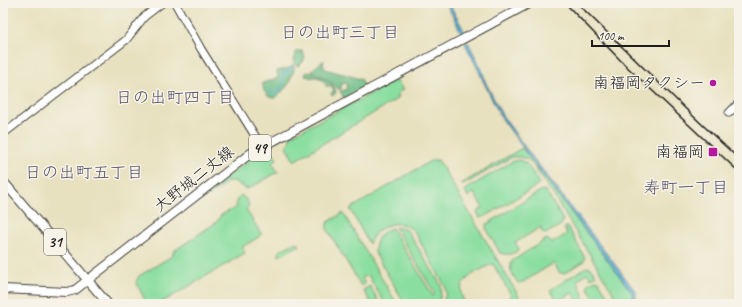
<svg xmlns="http://www.w3.org/2000/svg" width="742" height="307" viewBox="0 0 742 307" font-family="Caveat,'Klee One',sans-serif">
<style>
.green{fill:#8adea0;stroke:#537d5e}
.forest{fill:#6fbd86;stroke:#466c51}
.water{fill:#54abd1;stroke:#386476}
.lines{fill:none;stroke-linecap:round;stroke-linejoin:round}
.stream{stroke:#54abd1;stroke-width:1.5}
.secondary-casing{stroke:#3b3a34;stroke-width:9}
.primary-casing{stroke:#3b3a34;stroke-width:10}
.secondary{stroke:#fff;stroke-width:7}
.primary{stroke:#fff;stroke-width:8}
.rail{stroke:#1c1c1c;stroke-width:1.5}
.poi-dot{fill:#b5179e;stroke:#f7f3e8;stroke-width:1.5}
.labels{text-anchor:middle;dominant-baseline:central;stroke-width:3;stroke-linejoin:round;paint-order:stroke}
.shield{fill:#f7f3e8;stroke:#5e5c59;stroke-width:1}
.shield-label{font-size:15px;font-weight:bold;fill:#1c1c1c}
.poi-label{font-size:16px;fill:#1c1c1c;stroke:#f7f3e8;text-anchor:end}
.street-label{font-size:16px;fill:#1c1c1c;stroke:#f7f3e8}
.neighbourhood-label{font-size:17px;fill:#555065;stroke:#f7f3e8}
</style>
<rect width="100%" height="100%" fill="#f7f3e8"/>
<filter id="ink" filterUnits="userSpaceOnUse"><feTurbulence type="fractalNoise" baseFrequency=".025" numOctaves="2"/><feDisplacementMap in="SourceGraphic" scale="8" xChannelSelector="R" yChannelSelector="G"/><feConvolveMatrix kernelMatrix="1 2 1 2 8 2 1 2 1" color-interpolation-filters="sRGB"/></filter>
<filter id="wash" filterUnits="userSpaceOnUse"><feTurbulence type="fractalNoise" baseFrequency=".012" numOctaves="4" result="noise"/><feDisplacementMap in="SourceGraphic" scale="16" xChannelSelector="R" yChannelSelector="G"/><feGaussianBlur stdDeviation="0.9" result="paint"/><feColorMatrix in="noise" values="0 0 0 0 0 0 0 0 0 0 0 0 0 0 0 0 0 1.4 0 .05"/><feComposite in="paint" operator="in"/></filter>
<g filter="url(#wash)">
<rect width="100%" height="100%" fill="#e8e1bf"/>
<g class="green">
<path d="M397,80L403,90L398,92L397,99L294,161L286,146L289,143L290,136Z"/>
<path d="M522,148L633,294V304H620L549,188L529,160L520,157H512L465,184L462,185L461,184Z"/>
<path d="M268,149L274,153L277,159L272,163L278,172L250,188L246,189L234,181H229L206,198L195,202L257,154Z"/>
<path d="M432,160H438L440,163L521,300L514,304H507L511,295L493,264C482,269 461,277 461,292C461,296 464,301 466,304H442L446,294L445,286L414,231C398,216 376,226 369,244L350,209Z"/>
<path d="M519,160L526,163L538,180L539,183L535,187L486,216L480,218L477,212L483,208L474,193L468,197L465,191L468,188L513,161Z"/>
<path d="M542,190L546,191L563,220L561,225L545,234L542,232L541,227L515,243L518,247V250C513,255 506,255 500,253L486,228L487,224Z"/>
<path d="M241,195L246,199L249,205L246,210L262,235L242,247L245,253L159,304H147L136,282L139,276L172,256L174,251L217,222L221,215L237,207L236,201Z"/>
<path d="M343,213L397,304H385L368,275L362,278L365,284L361,286L327,229V223Z"/>
<path d="M395,227L407,230L441,285C441,292 441,298 437,304H405L375,253C375,240 379,232 392,228L433,296L435,294Z"/>
<path d="M566,227H568L585,258L583,262L563,274L559,272L554,263L523,282L518,283C513,275 508,270 512,261L545,240L547,239L552,243L567,234L564,228Z"/>
<path d="M296,242L300,245L279,256V251Z"/>
<path d="M586,267L591,268L596,275L591,278L587,273L577,280C581,288 583,296 587,304H580L572,293L558,301L550,290Z"/>
<path d="M596,280L599,281L612,304H597L588,288V284Z"/>
<path d="M370,286L378,300L372,304L363,290Z"/>
</g>
<g class="forest">
<path d="M297,51H302L305,57L303,62L298,66L294,64V56Z"/>
<path d="M324,60L323,64L325,69L361,79L365,87L344,98L340,91L346,90L347,84L345,83L341,85V89H338L332,83L323,77L311,71Z"/>
<path d="M292,65L294,66V70L288,85L279,95L275,98L269,97L264,91L262,83L278,78L277,71L289,68Z"/>
<path d="M307,72C317,74 335,81 336,93L332,96L331,93L334,91L330,85L327,87C324,80 318,75 310,78L309,76L306,77L305,74Z"/>
</g>
<g class="water">
<path d="M446,3H449L466,34L463,36Z"/>
<path d="M468,42L483,72L485,81L502,115L525,147L636,292V304H633V294L523,148L500,116L483,81L479,71L465,44Z"/>
</g>
<g class="lines">
<path class="stream" d="M270,91L273,94L277,93L283,84V73L290,71L292,66"/>
</g>
</g>
<g filter="url(#ink)">
<g class="lines">
<g class="secondary-casing">
<g id="secondary">
<path d="M175,3L201,49L262,147"/>
<path d="M729,113L739,103"/>
<path d="M3,134L126,40L144,17L162,3"/>
</g>
</g>
<g class="primary-casing">
<g id="primary">
<path d="M3,181L108,304"/>
<path d="M3,289L67,292L75,290L251,153L530,3"/>
</g>
</g>
<use href="#secondary" class="secondary"/>
<use href="#primary" class="primary"/>
<g class="rail">
<path d="M565,3L625,65L739,172"/>
<path d="M577,3L692,115L739,159"/>
</g>
</g>
</g>
<g class="poi-dot">
<circle cx="713" cy="83" r="4"/>
<rect x="708" y="147" width="10" height="10" rx="2"/>
</g>
<g class="labels">
<g class="shield">
<rect x="249" y="135" width="22" height="26" rx="3"/>
<rect x="44" y="229" width="22" height="26" rx="3"/>
</g>
<g class="shield-label">
<text x="260" y="148">49</text>
<text x="55" y="242">31</text>
</g>
<g class="poi-label">
<text x="705" y="83">南福岡タクシー</text>
<text x="704" y="152">南福岡</text>
</g>
<g class="street-label">
<text transform="translate(194 179) rotate(-38)">大野城二丈線</text>
</g>
<g class="neighbourhood-label">
<text x="340" y="32">日の出町三丁目</text>
<text x="175" y="97">日の出町四丁目</text>
<text x="84" y="172">日の出町五丁目</text>
<text x="686" y="187">寿町一丁目</text>
</g>
</g>
<rect width="742" height="307" fill="none" stroke="#f7f3e8" stroke-width="16"/>
<path d="M592 40v6h77v-6" fill="none" stroke="#1c1c1c" stroke-width="2"/>
<text x="598" y="40" font-size="12" fill="#1c1c1c" stroke="#f7f3e8" stroke-width="3" paint-order="stroke">100 m</text>
</svg>
